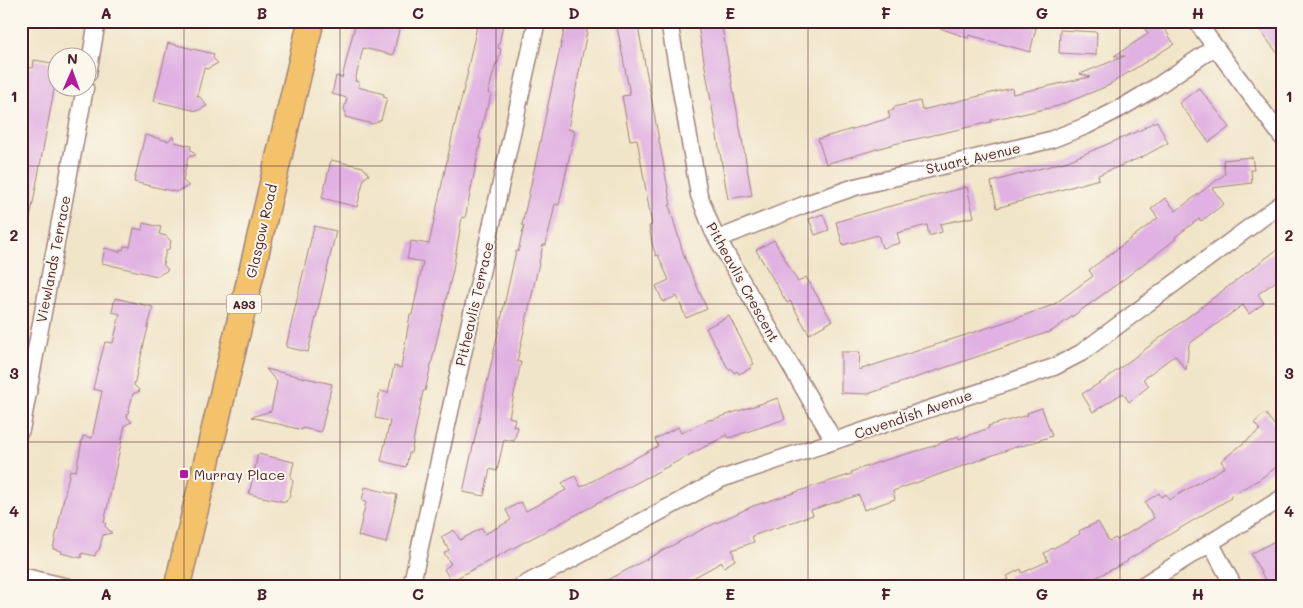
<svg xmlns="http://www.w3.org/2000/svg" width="1303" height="608" viewBox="0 0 1303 608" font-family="Mali,sans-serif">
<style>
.building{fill:#e0b1e2}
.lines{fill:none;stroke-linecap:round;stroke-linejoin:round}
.minor-casing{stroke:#9e827a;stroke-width:19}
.primary-casing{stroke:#9e827a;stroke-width:28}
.minor{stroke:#fff;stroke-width:16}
.primary{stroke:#f3c26a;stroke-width:25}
.grid{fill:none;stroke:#4a1f2b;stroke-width:1;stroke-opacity:0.55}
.poi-dot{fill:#b5179e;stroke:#fbf7ec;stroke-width:2}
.labels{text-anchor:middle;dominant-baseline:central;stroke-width:4;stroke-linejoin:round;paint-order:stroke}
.shield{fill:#fbf7ec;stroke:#7f6065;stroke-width:1}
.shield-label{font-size:12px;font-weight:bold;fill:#4a1f2b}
.street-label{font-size:14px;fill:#4a1f2b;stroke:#fbf7ec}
.poi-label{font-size:14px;fill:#4a1f2b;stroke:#fbf7ec;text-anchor:start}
.neatline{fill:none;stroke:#4a1f2b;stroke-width:2}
.grid-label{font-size:16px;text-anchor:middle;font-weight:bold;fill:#4a1f2b}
</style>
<rect width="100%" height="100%" fill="#fbf7ec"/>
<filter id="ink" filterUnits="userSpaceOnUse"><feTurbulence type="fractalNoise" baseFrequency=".02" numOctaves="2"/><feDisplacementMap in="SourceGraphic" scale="10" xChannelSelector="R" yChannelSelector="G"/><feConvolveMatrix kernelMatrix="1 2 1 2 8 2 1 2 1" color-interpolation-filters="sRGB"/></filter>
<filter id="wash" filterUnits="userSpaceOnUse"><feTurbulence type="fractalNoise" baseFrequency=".0096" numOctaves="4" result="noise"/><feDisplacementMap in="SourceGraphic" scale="20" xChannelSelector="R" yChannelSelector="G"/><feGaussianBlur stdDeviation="1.12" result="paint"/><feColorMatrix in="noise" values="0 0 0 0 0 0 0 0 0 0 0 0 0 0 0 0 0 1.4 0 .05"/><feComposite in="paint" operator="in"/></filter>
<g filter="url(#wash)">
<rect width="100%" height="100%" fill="#f1e5c9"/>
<g id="blocks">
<g class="building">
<path d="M356,21H401L393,55L363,48L355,81L359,82L358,87L384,94L383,97L387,98L381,120L373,124L345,117L346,113L344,109L347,98L332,94L336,76L342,78Z"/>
<path d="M478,21H504L498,48L501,49L498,63H496L488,93L491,94L488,108H486L479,139H481L468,204L465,218L462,217L453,270L425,391H423L411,453H409L406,467L381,461L390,421L375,418L380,391L388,393L394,366L401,368L410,315H412L423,262L407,259L411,241L429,244L454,128L468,72H467Z"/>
<path d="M566,21H589L568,129L575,131L559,205L555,204L546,245H543L517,362H521L509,417L515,419L513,426L518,427L514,441L504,439L497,471L490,469L484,496L463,492L516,251L518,252L524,226L522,225L528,198Z"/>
<path d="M616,21H637L671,205H669L685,259L707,309L686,318L677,296L663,302L656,286L669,280L658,255L656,256L652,243L649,226L652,225L637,139L630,140L622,96L630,95Z"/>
<path d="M929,21H1010L1036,28L1030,52L969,35L968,38L934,26V23Z"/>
<path d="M1140,21H1160L1174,44L1110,84V85L1058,106L1018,115V114L991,120V122L894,144L826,164L818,139L890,118L888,111L894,110V107L920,101L922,110L1012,88L1013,94L1090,77L1080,74L1125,56H1114L1148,34Z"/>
<path d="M1253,21H1282V59Z"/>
<path d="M721,22L752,195L728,199L698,26Z"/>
<path d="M1060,30L1097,32L1096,55L1059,53Z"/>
<path d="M168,43L214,54L213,58L218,63L207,69L204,68L197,96L200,97L207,106L197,111L154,101Z"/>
<path d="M34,60L58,64V69L29,224H21V115L24,116L30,85L21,83V77L23,67L33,68Z"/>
<path d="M1199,88L1230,127L1209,142L1179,103Z"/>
<path d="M1157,121L1168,143L1142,157L1098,175L1099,179L997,208L991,182L1068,161L1145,128L1144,127Z"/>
<path d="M145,135L168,141L173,136L175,142L191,146L190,149L196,155L188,157L183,181L189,186L176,192L134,182Z"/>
<path d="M1252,157L1254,170H1251L1252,183L1212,188L1224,204L1201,221L1199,219L1175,237L1176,239L1116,285L1052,331L868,394L841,393V352H860L859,370L1011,320L1053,305L1093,276L1089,270L1158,218L1151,209L1165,198L1176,211L1225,174L1223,160Z"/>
<path d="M331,160L363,167L369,175L364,178L357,207L322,198Z"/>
<path d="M967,187L974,217L940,224L942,232L929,236L927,225L897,233L900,243L882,248L878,235L843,245L836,222L883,208Z"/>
<path d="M823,214L829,230L815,235L809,219Z"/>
<path d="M143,223L161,227L159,234L166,236L171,241L169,249L166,250L163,264L168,270L157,276L102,263L105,248L120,252V249L123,250L124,246L130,247L134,228L142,230Z"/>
<path d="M314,226L336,231L308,352L286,347Z"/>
<path d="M774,240L798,282L806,277L832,321L809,334L790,301L787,303L756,250Z"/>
<path d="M1282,246V277L1258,294L1264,303L1249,314L1243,305L1189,344L1186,370L1175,355L1143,379L1149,386L1129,402L1123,393L1093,412L1082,394L1103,381Z"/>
<path d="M115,298L153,307L134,385L140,391L133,394L127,417L132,422L125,425L104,523H106L105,526L112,533L103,535L99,550L96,552L95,556L82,553L81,558L61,553L62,551L53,549L70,470L76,471L83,436L92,438L102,391L93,389L96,376L105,342L113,343L120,314L112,312Z"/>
<path d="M729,316L754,364L750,366L751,368L739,374L737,371L734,373L731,368L729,370L706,328Z"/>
<path d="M266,369L332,384L321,432L302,428V430L251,417L271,411L277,382Z"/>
<path d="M778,398L785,419L729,438L727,435L451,581L444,569L451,564L444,553L449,550L441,537L454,530L460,540L482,528L485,534L511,520L506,510L521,502L526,511L566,490L562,483L575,476L581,487L658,446L655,439L678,427L681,433L711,419V420Z"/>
<path d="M1042,408L1052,436L1022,446L1021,445L893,491L895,499L864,510L859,495L811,510L813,515L752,536L754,542L732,550L735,560L724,567L722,562L677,587H595L701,530L753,506L852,474L851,472L882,461L931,447L958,436L959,439L989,428L988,426L1028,415L1027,413Z"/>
<path d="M1265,413L1282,435V463L1260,479L1230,496L1231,498L1127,560L1128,561L1078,587H991L1009,579L1007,576L1021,569L1022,573L1048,561L1044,553L1080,534L1079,531L1098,522L1109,541L1116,538L1117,540L1154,518L1145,502L1159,493L1161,497L1166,494L1169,500L1225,467L1221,461L1260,430L1254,423Z"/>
<path d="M258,454L294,462L291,474V479L293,481L289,498L287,499L286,502L249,494Z"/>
<path d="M365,487L397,495L386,543L358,536L366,502L362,501Z"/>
<path d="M1282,537V587H1269L1251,554Z"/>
</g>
</g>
</g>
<g filter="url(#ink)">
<use href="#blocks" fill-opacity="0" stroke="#9e827a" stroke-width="1"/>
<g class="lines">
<g class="minor-casing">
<g id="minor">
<path d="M669,21L699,195L713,231L834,441"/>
<path d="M1196,21L1282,137"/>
<path d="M88,74L97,21"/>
<path d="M718,239L806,204L855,187L1050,140L1086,126L1121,108L1156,87L1215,47"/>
<path d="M21,430L85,88"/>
<path d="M1210,542L1234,587"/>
<path d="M21,576L68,587"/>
<path d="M411,587L537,21"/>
<path d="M520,587L721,479L1054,367L1081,353L1282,203"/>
<path d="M1140,587L1282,498"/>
</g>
</g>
<g class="primary-casing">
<path id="primary" d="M177,587L311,21"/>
</g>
<use href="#minor" class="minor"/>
<use href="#primary" class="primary"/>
</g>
</g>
<path class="grid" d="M184,21V587M340,21V587M496,21V587M652,21V587M808,21V587M964,21V587M1120,21V587M21,166H1282M21,304H1282M21,442H1282"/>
<rect class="poi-dot" x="179" y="469" width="10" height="10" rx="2.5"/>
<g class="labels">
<rect class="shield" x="226.5" y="294.5" width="35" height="19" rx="4"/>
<g class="shield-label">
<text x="244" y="304">A93</text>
</g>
<g class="street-label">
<text transform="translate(973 158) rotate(-13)">Stuart Avenue</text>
<text transform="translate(261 231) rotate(-77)">Glasgow Road</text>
<text transform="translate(53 259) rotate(-79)">Viewlands Terrace</text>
<text transform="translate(743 282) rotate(61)">Pitheavlis Crescent</text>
<text transform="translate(474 304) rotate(-77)">Pitheavlis Terrace</text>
<text transform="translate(913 414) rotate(-19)">Cavendish Avenue</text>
</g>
<g class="poi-label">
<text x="194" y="474">Murray Place</text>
</g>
</g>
<rect width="1303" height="608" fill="none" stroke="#fbf7ec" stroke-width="55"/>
<g transform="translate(72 72) rotate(2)"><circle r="24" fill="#fbf7ec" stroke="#b4a19f"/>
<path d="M0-4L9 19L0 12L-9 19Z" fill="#b5179e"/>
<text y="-8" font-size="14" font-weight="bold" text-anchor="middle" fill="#4a1f2b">N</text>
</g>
<rect x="28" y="28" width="1248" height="552" class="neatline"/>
<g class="grid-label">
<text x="106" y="19">A</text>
<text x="262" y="19">B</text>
<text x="418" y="19">C</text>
<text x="574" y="19">D</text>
<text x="730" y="19">E</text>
<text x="886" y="19">F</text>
<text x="1042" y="19">G</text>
<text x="1198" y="19">H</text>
<text x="14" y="102">1</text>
<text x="1289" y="102">1</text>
<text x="14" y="241">2</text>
<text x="1289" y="241">2</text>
<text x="14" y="379">3</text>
<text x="1289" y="379">3</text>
<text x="14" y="517">4</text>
<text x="1289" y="517">4</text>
<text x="106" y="600">A</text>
<text x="262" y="600">B</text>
<text x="418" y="600">C</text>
<text x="574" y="600">D</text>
<text x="730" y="600">E</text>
<text x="886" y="600">F</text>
<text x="1042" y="600">G</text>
<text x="1198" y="600">H</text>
</g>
</svg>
